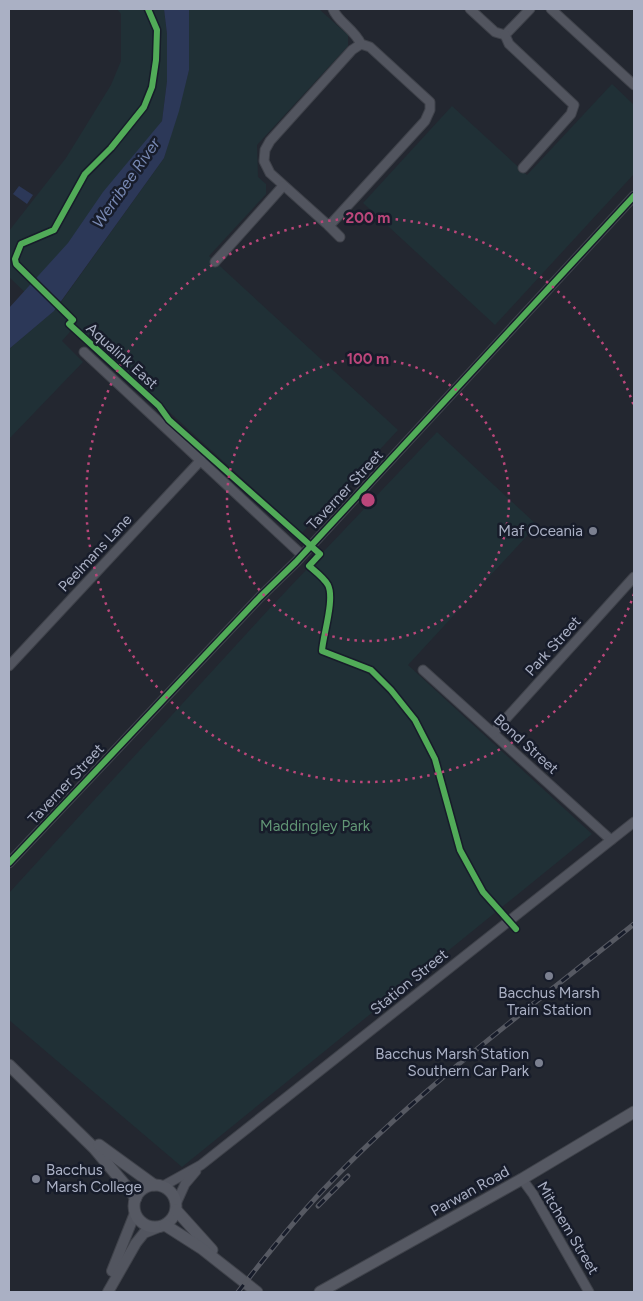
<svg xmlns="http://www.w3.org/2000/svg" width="643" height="1301" viewBox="0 0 643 1301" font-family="Figtree,sans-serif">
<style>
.green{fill:#203036}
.water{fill:#2c3858}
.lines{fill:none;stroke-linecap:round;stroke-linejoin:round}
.minor-casing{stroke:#3f424a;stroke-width:11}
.tertiary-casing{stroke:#3f424a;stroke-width:12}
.secondary-casing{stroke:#3f424a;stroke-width:13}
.minor{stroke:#52555f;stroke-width:9}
.tertiary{stroke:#52555f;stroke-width:10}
.secondary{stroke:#565963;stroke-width:11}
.rail-casing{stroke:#565962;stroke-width:5}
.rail{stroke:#171c2a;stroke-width:3;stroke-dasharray:9;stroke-linecap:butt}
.cycleway-casing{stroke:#171c2a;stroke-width:9}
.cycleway{stroke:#51ab58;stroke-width:6}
.ring{fill:none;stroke:#bb467a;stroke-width:2.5;stroke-dasharray:2.5 5}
.poi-dot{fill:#7b8090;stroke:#171c2a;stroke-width:2}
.labels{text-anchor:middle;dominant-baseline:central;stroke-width:5;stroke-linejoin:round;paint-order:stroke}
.street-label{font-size:15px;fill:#aab0c4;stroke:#171c2a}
.poi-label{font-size:15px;fill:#aab0c4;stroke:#171c2a;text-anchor:end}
.park-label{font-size:15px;fill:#619575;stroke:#171c2a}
.water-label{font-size:16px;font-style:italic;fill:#7889b3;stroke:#171c2a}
.centre{fill:#bb467a;stroke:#171c2a;stroke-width:2.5}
.ring-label{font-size:15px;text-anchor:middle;font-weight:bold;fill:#bb467a;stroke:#171c2a;stroke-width:5;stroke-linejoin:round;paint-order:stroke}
</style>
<rect width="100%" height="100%" fill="#232730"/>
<g class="green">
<path d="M117,9H164L167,34V81L162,121L30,297L9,277V231L66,158L111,85L121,61V14Z"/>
<path d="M189,9H319L348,35V46L257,145L258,177L266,184V194L209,256L398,430L302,533L75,326L62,341L83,362L9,439V349L56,309L164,158L189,70Z"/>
<path d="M612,84L634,105V174L495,325L363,203L452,106L527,175Z"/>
<path d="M437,432L537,525L408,665L592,834L182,1167L9,1020V893L270,608Z"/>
</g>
<g class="water">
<path d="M164,9H189V70L179,111L164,158L54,311L9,349V308L68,243L103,192L162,121L167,81V34Z"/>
<path d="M19,186L33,195L27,204L13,194Z"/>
</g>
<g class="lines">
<g class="minor-casing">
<g id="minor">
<path d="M333,9C337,21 354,29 361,44L370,47L430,102V110L425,121L329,226L270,173L264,161L265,150L270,141L352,50L361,44"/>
<path d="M470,9L495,32L505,35L530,9"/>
<path d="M551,9L634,85"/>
<path d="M505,35L509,44L574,105L571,114L523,168"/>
<path d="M329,226L340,237"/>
<path d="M215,262L283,186"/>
<path d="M84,352L302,555"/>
<path d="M9,666L201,460"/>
<path d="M423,670L611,840"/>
<path d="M493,733L634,577"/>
<path d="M9,863L260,597L296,562L634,196"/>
<path d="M522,1179L533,1194L589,1292"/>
<path d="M163,1186L201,1165L634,822"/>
<path d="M176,1204L185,1184L196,1171"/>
</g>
</g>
<g class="tertiary-casing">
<g id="tertiary">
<path d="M112,1271L135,1213"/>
<path d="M108,1292L136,1243L144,1233L159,1227"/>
</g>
</g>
<g class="secondary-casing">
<g id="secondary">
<path d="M9,1065L94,1148L136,1198"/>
<path d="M99,1145L154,1185"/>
<circle cx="155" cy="1206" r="21"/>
<path d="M176,1210L212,1250"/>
<path d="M165,1225L201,1248L257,1292"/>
<path d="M320,1292L522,1179L634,1112"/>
</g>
</g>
<use href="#minor" class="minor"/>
<use href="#tertiary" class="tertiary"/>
<use href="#secondary" class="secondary"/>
<g class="rail-casing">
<g id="rail">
<path d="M318,1206L348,1176"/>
<path d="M238,1292C265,1257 292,1223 323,1190C416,1091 528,1009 634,924"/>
</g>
</g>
<use href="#rail" class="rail"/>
<g class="cycleway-casing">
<g id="cycleway">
<path d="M148,9L157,30L156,60L152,87L144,107L111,148L85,174L54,230L21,244L15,259L16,264L73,320L69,324L159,406L169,420L320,554L309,566C316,572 324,578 328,585C335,599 323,635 322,651L371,670L391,690L415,720L435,759L460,850L483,892L516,929"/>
<path d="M9,863L260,597L296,562L634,196"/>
</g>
</g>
<use href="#cycleway" class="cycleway"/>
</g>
<g class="ring">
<circle cx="368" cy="500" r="141"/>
<path d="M634 594A282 282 0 1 1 634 406"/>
</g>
<g class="poi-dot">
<circle cx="593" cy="531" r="5"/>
<circle cx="549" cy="976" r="5"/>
<circle cx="539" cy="1063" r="5"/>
<circle cx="36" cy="1179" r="5"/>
</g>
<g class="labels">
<g class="street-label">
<text transform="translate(122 356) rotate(42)">Aqualink East</text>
<text transform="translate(345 490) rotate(-47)">Taverner Street</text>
<text transform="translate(95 553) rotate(-47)">Peelmans Lane</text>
<text transform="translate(553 646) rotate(-48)">Park Street</text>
<text transform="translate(526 744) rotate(42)">Bond Street</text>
<text transform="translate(66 784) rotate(-47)">Taverner Street</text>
<text transform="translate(409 982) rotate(-39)">Station Street</text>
<text transform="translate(470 1191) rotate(-29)">Parwan Road</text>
<text transform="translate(568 1228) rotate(59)">Mitchem Street</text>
</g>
<g class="poi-label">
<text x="583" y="531">Maf Oceania</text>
<text x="549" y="993" text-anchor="middle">Bacchus Marsh<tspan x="549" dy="17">Train Station</tspan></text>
<text x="529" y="1054">Bacchus Marsh Station<tspan x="529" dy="17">Southern Car Park</tspan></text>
<text x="46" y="1170" text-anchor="start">Bacchus<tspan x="46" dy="17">Marsh College</tspan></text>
</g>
<g class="park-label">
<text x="315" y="826">Maddingley Park</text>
</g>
<g class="water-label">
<text transform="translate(126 183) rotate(-55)">Werribee River</text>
</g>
</g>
<circle cx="368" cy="500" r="8" class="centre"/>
<g class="ring-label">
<text x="368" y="223">200 m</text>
<text x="368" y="364">100 m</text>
</g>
<rect width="643" height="1301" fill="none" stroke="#aab0c4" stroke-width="20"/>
</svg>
